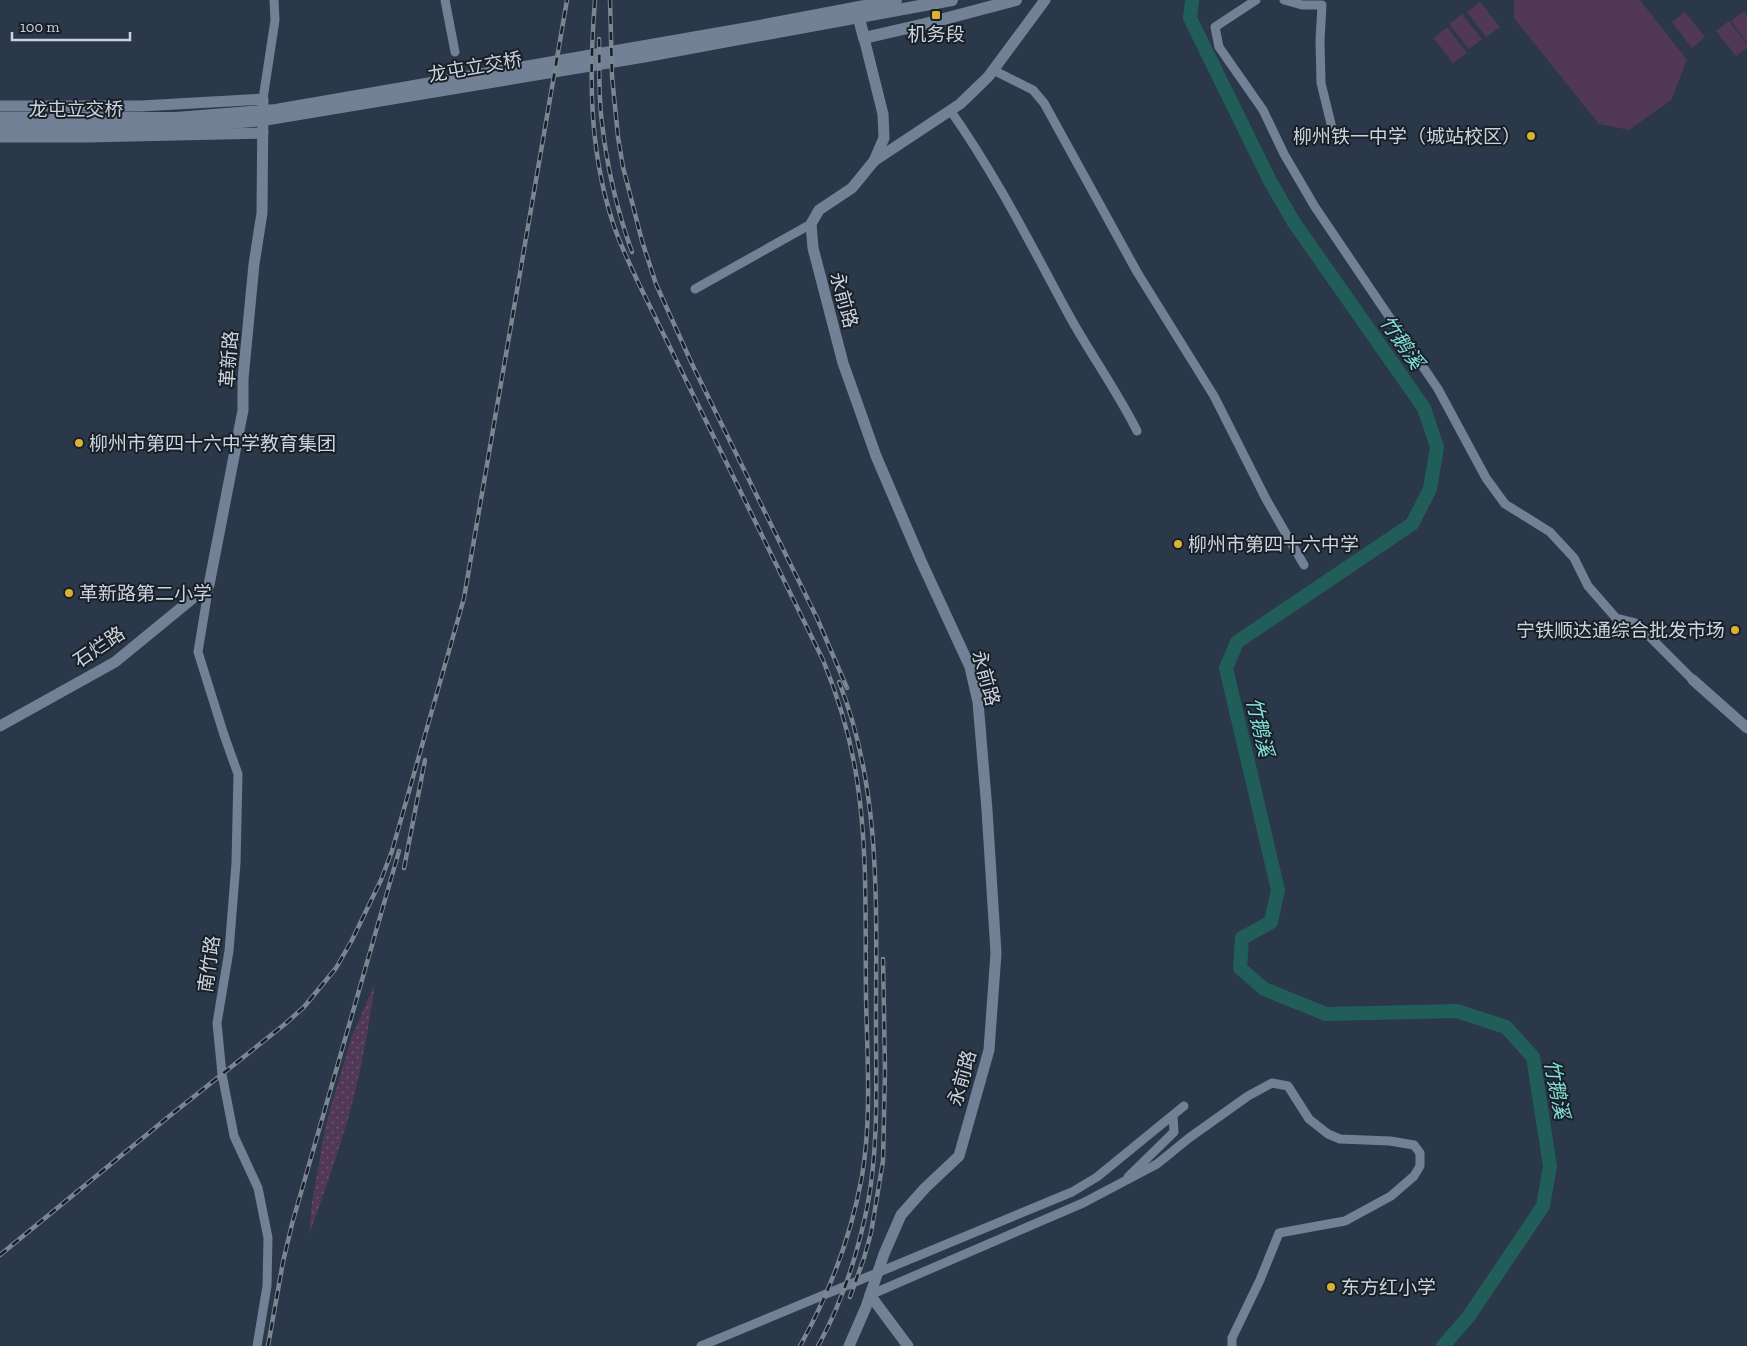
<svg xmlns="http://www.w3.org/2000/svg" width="1747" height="1346" viewBox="0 0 1747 1346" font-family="'Zilla Slab','Noto Sans SC',serif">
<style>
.grass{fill:url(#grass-dots)}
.green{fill:#513856}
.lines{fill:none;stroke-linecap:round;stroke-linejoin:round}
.river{stroke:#215e59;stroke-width:14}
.minor{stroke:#728195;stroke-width:9}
.tertiary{stroke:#728195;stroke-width:11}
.secondary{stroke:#728195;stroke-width:12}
.rail-casing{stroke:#7b8694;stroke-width:4.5}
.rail{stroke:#191f27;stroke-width:2.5;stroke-dasharray:8;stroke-linecap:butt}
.poi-dot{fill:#dcb233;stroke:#191f27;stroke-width:2}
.labels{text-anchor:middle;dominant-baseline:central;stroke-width:4;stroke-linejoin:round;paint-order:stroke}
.poi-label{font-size:19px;fill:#cad3de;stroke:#191f27;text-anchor:start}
.street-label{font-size:19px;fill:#cad3de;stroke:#191f27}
.water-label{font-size:20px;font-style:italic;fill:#82e2da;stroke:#191f27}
</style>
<defs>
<pattern id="grass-dots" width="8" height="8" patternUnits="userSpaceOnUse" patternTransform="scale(1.25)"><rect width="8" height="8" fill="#513856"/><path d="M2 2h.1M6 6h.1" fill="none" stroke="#69546e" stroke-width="1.8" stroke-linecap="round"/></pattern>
</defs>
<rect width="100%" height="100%" fill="#2a3849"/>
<path class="grass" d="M375,983C369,1025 362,1067 351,1108C339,1151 324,1193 309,1235L312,1202L326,1124L352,1036Z"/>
<g class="green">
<path d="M1514,0H1640L1687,60L1671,100L1629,130L1599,124L1514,18Z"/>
<path d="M1480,2L1500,27L1486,37L1467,12Z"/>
<path d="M1744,11L1747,15V42L1731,21Z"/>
<path d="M1685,12L1705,37L1692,48L1672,22Z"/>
<path d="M1462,14L1482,39L1469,49L1449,24Z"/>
<path d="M1729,21L1747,44V48L1736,56L1716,31Z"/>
<path d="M1447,27L1467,53L1453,63L1434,38Z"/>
</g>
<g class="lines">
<path class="river" d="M1192,0L1190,18L1269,179L1293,221L1424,408L1437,447L1430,489L1412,524L1237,642L1226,668L1278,890L1271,922L1242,938L1240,968L1264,989L1326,1014L1457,1011L1506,1027L1533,1057L1550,1166L1543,1206L1469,1316L1443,1346"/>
<g class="minor">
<path d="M445,0L455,52"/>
<path d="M1256,0L1215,27L1219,47L1263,110L1284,154L1315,207L1438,389L1486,478L1505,504L1550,532L1574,558L1588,586L1616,618L1636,623L1693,680"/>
<path d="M1284,0L1302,5H1322L1320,40L1321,83L1333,132"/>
<path d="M993,70L1033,90L1044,103L1137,272L1214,396L1266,499L1304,565"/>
<path d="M263,99L275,20L274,0"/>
<path d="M950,110C996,175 1032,247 1070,317C1091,355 1117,391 1137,431"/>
<path d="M695,289L811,224"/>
<path d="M209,585L198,652L224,735L238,774L236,863L229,951L217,1023L222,1074L234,1136L258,1188L268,1238L267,1286L257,1346"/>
<path d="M1128,1177L1174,1132L1173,1116"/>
<path d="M870,1295L1083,1203L1157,1164L1189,1138L1248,1096L1272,1083L1288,1086L1309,1119L1328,1134L1340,1139L1390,1141L1414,1145L1420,1153V1166L1414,1176L1391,1196L1345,1221L1279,1233L1260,1280L1232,1338V1346"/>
<path d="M701,1346L1072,1192L1097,1177L1184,1106"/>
</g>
<g class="tertiary">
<path d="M0,106H141L263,99L262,213L254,264L243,379V410L209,585L115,662L0,726"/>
<path d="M0,137H87L263,133"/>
<path d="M874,161L960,104L988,77L1045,0"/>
<path d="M1693,680L1747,728"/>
<path d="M870,1295L908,1346"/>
<path d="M849,1346L866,1307L884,1254L901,1215L925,1188L959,1156L989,1050L996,953L987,810L978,702L970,667L921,561L876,456L843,363L813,248L811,224L819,210L852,188L874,161L884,138L883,114L864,38"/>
</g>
<g class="secondary">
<path d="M857,11L864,38L925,24L1016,0"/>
<path d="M0,118H176L276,110L743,29L896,0"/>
<path d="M0,127H182L263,120L647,56L952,0"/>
</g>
<g class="rail-casing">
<g id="rail">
<path d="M595,0C589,74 589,148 612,220C618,240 628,260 637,280L823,660C839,699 851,739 857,780C868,851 865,924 866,995C867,1055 872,1117 862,1176C851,1237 830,1292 800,1346"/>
<path d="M610,0L612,76L618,137L623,167L642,241L656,284L692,364L817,618L847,688"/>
<path d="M599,39C600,66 598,95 602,123C607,168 617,210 632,252"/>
<path d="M404,868L425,760"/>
<path d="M0,1255L167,1118L285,1024L304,1007L336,968L352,940L381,880L392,851L464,598L567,0"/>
<path d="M850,1297L864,1258L871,1233L883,1161L885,1070L883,959"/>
<path d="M268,1346L283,1262L292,1224L399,851"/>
<path d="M818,1346C842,1303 857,1256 867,1208C879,1147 876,1084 876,1023C876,909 882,790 839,682"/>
</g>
</g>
<use href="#rail" class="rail"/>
</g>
<g class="poi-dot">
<rect x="931" y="10" width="10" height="10" rx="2.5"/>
<circle cx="1531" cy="136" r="5"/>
<circle cx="79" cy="443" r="5"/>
<circle cx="1178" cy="544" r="5"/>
<circle cx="69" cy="593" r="5"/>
<circle cx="1735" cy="630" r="5"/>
<circle cx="1331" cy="1287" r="5"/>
</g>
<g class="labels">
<g class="poi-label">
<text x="936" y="34" text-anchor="middle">机务段</text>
<text x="1521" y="136" text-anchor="end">柳州铁一中学（城站校区）</text>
<text x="89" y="443">柳州市第四十六中学教育集团</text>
<text x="1188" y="544">柳州市第四十六中学</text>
<text x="79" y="593">革新路第二小学</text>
<text x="1725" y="630" text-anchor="end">宁铁顺达通综合批发市场</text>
<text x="1341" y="1287">东方红小学</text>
</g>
<g class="street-label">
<text transform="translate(475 67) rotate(-10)">龙屯立交桥</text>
<text x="76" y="109">龙屯立交桥</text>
<text transform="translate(844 300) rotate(75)">永前路</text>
<text transform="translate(229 359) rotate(-86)">革新路</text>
<text transform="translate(99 647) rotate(-34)">石烂路</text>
<text transform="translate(986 678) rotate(75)">永前路</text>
<text transform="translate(209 964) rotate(-82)">南竹路</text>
<text transform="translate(962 1078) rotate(-74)">永前路</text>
</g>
<g class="water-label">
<text transform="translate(1402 342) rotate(55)">竹鹅溪</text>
<text transform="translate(1260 727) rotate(77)">竹鹅溪</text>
<text transform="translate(1557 1089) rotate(79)">竹鹅溪</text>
</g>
</g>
<path d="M12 32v8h118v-8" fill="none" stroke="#cad3de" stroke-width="2.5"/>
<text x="20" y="32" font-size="15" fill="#cad3de" stroke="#191f27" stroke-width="4" paint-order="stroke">100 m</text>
</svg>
